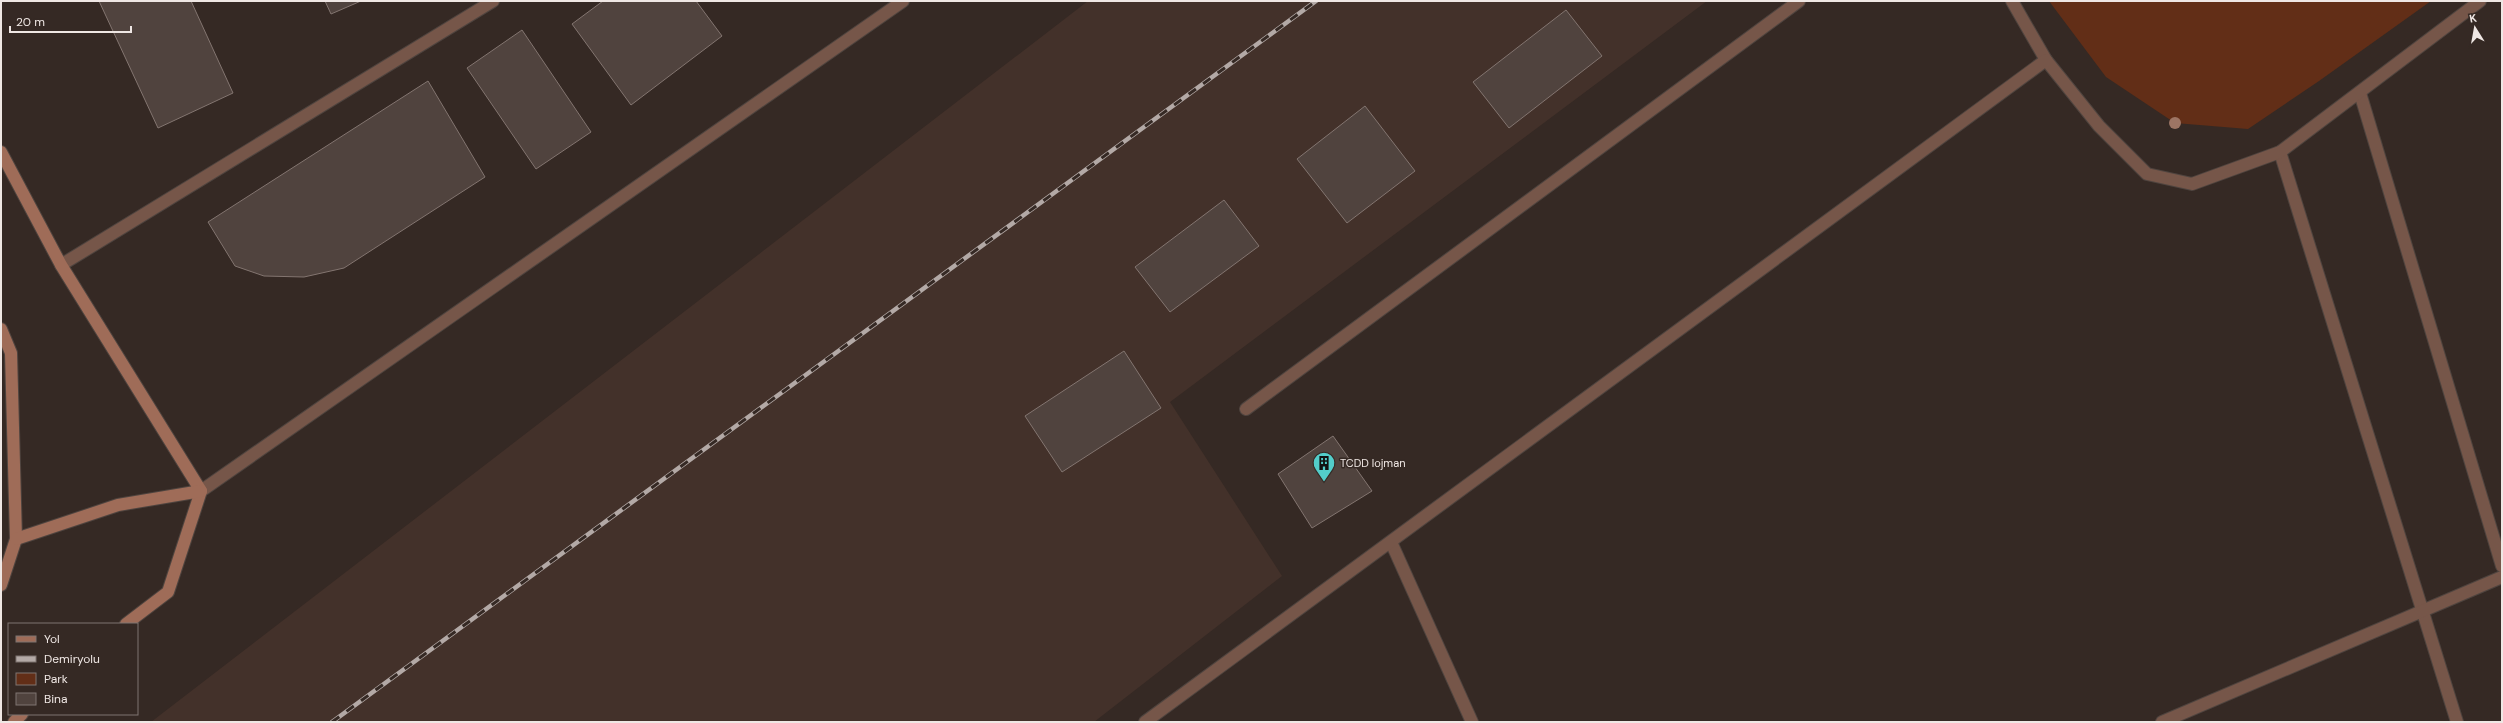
<svg xmlns="http://www.w3.org/2000/svg" width="2503" height="723" viewBox="0 0 2503 723" font-family="'DM Sans',sans-serif">
<style>
.built{fill:#43312a}
.green{fill:#622e17}
.building{fill:#50433e;stroke:#837570}
.lines{fill:none;stroke-linecap:round;stroke-linejoin:round}
.street-casing{stroke:#4f443f;stroke-width:14}
.secondary-casing{stroke:#4f443f;stroke-width:14}
.street{stroke:#765649;stroke-width:12}
.secondary{stroke:#9f6c58;stroke-width:12}
.rail-casing{stroke:#b3a9a6;stroke-width:4.5}
.rail{stroke:#352924;stroke-width:3;stroke-dasharray:9;stroke-linecap:butt}
.tree{fill:#9d7564}
.labels{text-anchor:middle;dominant-baseline:central;stroke-width:3;stroke-linejoin:round;paint-order:stroke}
.poi-label{font-size:11px;fill:#efe7e4;stroke:#352924;text-anchor:start}
</style>
<rect width="100%" height="100%" fill="#352924"/>
<path class="built" d="M1088,1H1707L1170,402L1282,576L1094,722H151Z"/>
<path class="green" d="M2049,1H2431L2319,81L2248,129L2175,123L2106,77Z"/>
<g class="building">
<path d="M99,1H191L233,93L158,128Z"/>
<path d="M325,1H361L331,14Z"/>
<path d="M603,1H696L722,36L631,105L572,24Z"/>
<path d="M1566,10L1602,56L1509,128L1473,82Z"/>
<path d="M522,30L591,132L536,169L467,68Z"/>
<path d="M428,81L485,177L344,268L304,277L264,276L235,266L208,222Z"/>
<path d="M1365,106L1415,171L1347,223L1297,159Z"/>
<path d="M1224,200L1259,246L1170,312L1135,267Z"/>
<path d="M1124,351L1161,408L1062,472L1025,416Z"/>
<path d="M1333,436L1372,491L1312,528L1278,474Z"/>
</g>
<g class="lines">
<g class="street-casing">
<g id="street">
<path d="M2012,1L2046,60"/>
<path d="M2360,93L2502,566"/>
<path d="M2280,152L2457,722"/>
<path d="M61,265L493,1"/>
<path d="M1246,409L1799,1"/>
<path d="M201,491L903,1"/>
<path d="M1391,542L1472,722"/>
<path d="M1145,722L2046,60L2099,126L2147,174L2192,184L2280,152L2480,1"/>
<path d="M2162,722L2502,577"/>
</g>
</g>
<g class="secondary-casing">
<g id="secondary">
<path d="M1,152L61,265L201,491L168,592L126,624"/>
<path d="M1,329L11,353L16,539L1,585"/>
<path d="M16,539L118,505L201,491"/>
<path d="M14,722L22,714"/>
</g>
</g>
<use href="#street" class="street"/>
<use href="#secondary" class="secondary"/>
<g class="rail-casing">
<path id="rail" d="M332,722L1316,1"/>
</g>
<use href="#rail" class="rail"/>
</g>
<circle class="tree" cx="2175" cy="123" r="6"/>
<defs>
<g id="building-pin" transform="scale(1.15)"><path d="M0 17L-7.5 6A9.5 9.5 0 1 1 7.5 6Z" fill="#53cdca" stroke="#352924"/><path d="M-4-6H4V6H1V3H-1V6H-4ZM-2.5-4.3h1.7v1.8h-1.7ZM.8-4.3h1.7v1.8H.8ZM-2.5-1h1.7V.8h-1.7ZM.8-1h1.7V.8H.8Z" fill="#111"/></g>
</defs>
<g fill-rule="evenodd">
<use href="#building-pin" x="1324" y="463"/>
</g>
<g class="labels">
<g class="poi-label">
<text x="1340" y="463">TCDD lojman</text>
</g>
</g>
<rect width="2503" height="723" fill="none" stroke="#efe7e4" stroke-width="4"/>
<rect x="8" y="623" width="130" height="92" fill="#352924" stroke="#7f7571"/>
<rect x="16" y="636" width="20" height="6" fill="#9f6c58" stroke="#7f7571"/>
<text x="44" y="643" font-size="12" fill="#efe7e4">Yol</text>
<rect x="16" y="656" width="20" height="6" fill="#b3a9a6" stroke="#7f7571"/>
<text x="44" y="663" font-size="12" fill="#efe7e4">Demiryolu</text>
<rect x="16" y="673" width="20" height="12" fill="#622e17" stroke="#7f7571"/>
<text x="44" y="683" font-size="12" fill="#efe7e4">Park</text>
<rect x="16" y="693" width="20" height="12" fill="#50433e" stroke="#7f7571"/>
<text x="44" y="703" font-size="12" fill="#efe7e4">Bina</text>
<g transform="translate(2475 28) rotate(349)" stroke="#352924" stroke-width="3" paint-order="stroke">
<path d="M0-3L7 15L0 10L-7 15Z" fill="#efe7e4"/>
<text y="-6" font-size="11" font-weight="bold" text-anchor="middle" fill="#efe7e4">K</text>
</g>
<path d="M10 26v6h121v-6" fill="none" stroke="#efe7e4" stroke-width="2"/>
<text x="16" y="26" font-size="12" fill="#efe7e4" stroke="#352924" stroke-width="3" paint-order="stroke">20 m</text>
</svg>
